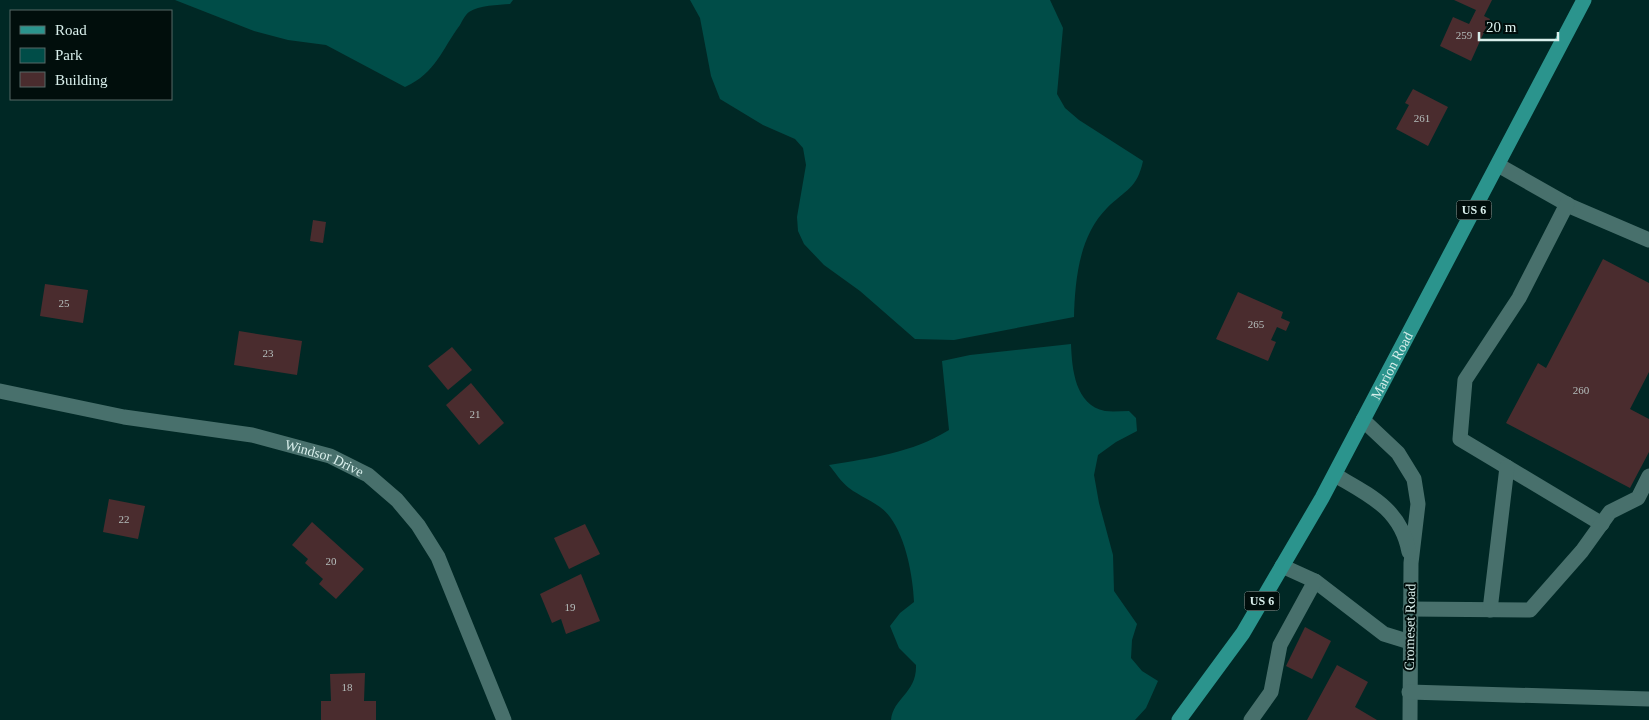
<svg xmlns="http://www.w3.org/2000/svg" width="1649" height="720" viewBox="0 0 1649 720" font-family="Georgia,serif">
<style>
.green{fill:#004d48}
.building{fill:#4a2c2e}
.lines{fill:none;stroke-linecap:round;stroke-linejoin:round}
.minor{stroke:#48706c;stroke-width:15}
.major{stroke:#2b948d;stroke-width:15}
.labels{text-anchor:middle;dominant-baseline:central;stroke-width:4;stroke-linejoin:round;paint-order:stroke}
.number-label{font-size:11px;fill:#b5bebc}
.shield{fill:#010e0c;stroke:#98aca9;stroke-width:1}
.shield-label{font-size:12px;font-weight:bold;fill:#d9efec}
.street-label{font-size:14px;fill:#d9efec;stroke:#010e0c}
</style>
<rect width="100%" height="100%" fill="#002825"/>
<g class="green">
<path d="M175,0H513L510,4C498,5 479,5 469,12C465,15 462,21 460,25C442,49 436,73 405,87L326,45L288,40L254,31Z"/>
<path d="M690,0H1050L1063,28L1057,94L1065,108L1079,120L1143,161C1137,189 1125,190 1107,208C1079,236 1075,280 1074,317L954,340L915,339L860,291L824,265L804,244L798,231L797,217L806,165L803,148L795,139L763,125L720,99L711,76L700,18Z"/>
<path d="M1071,344C1072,369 1075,405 1105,411C1113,412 1121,411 1129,411L1136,418L1137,431L1116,442L1098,455L1094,475L1099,503L1113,555L1114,591L1137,624L1132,640L1131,658L1142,671L1158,681L1146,708L1135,720H891C893,698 917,693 916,665L899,648L890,626L900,613L914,602C913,577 906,538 890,517C880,503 862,498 849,488C841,482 835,472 829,465C871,458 912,453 949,430L942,361L970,355Z"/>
</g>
<g class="building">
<path d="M1454,0H1492L1484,16L1490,19L1471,61L1440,46L1453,17L1469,24L1476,10Z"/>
<path d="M1413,89L1448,107L1428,146L1396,129L1409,105L1405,103Z"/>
<path d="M313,220L326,222L323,243L310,241Z"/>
<path d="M1603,259L1649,283V372L1630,409L1649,419V452L1630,488L1506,423L1538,363L1546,368Z"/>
<path d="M45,284L88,290L83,323L40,316Z"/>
<path d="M1238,292L1283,312L1281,318L1290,322L1286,331L1277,327L1271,340L1276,342L1268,361L1216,339Z"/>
<path d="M239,331L302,341L297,375L234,365Z"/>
<path d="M452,347L472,370L448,390L428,366Z"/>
<path d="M471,383L504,423L479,445L446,405Z"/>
<path d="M109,499L145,506L138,539L103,532Z"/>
<path d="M312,522L364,569L336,599L319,584L323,579L305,563L308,559L292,545Z"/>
<path d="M585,524L600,554L569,569L554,538Z"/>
<path d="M581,574L600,621L566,634L561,619L552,623L540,594Z"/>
<path d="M1305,627L1331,641L1312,679L1286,666Z"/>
<path d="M1337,665L1368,682L1355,707L1377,720H1307Z"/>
<path d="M365,673L364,701H376V720H321V701H331L330,674Z"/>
</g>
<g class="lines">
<g class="minor">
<path d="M1498,165L1572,207L1649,240"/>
<path d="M1567,204L1519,298L1465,380L1460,439L1602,524"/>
<path id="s1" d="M0,391L124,417L252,435L330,456L368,475L397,500L418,525L438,557L504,720"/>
<path d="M1363,420L1398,453L1414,479L1418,504L1411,563L1410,720"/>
<path d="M1335,475C1369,495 1401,509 1409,552"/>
<path d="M1315,581L1384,634L1410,642"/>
<path d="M1410,609L1530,610L1582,551L1610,512L1638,498L1649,476"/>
<path d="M1490,610L1507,467"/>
<path d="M1409,692L1649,699"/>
<path d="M1251,720L1271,692L1280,645L1315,581L1282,566"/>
</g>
<path class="major" id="s2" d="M1179,720L1243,633L1322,498L1584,0"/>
</g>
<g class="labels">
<g class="number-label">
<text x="1464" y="35">259</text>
<text x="1422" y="118">261</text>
<text x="64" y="303">25</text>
<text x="1256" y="324">265</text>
<text x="268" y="353">23</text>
<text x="1581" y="390">260</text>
<text x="475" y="414">21</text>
<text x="124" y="519">22</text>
<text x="331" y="561">20</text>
<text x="570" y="607">19</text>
<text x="347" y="687">18</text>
</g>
<g class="shield">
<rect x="1456.5" y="200.5" width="35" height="19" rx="4"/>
<rect x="1244.5" y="591.5" width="35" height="19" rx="4"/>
</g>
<g class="shield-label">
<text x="1474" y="210">US 6</text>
<text x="1262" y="601">US 6</text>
</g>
<g class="street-label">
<text stroke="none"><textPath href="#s2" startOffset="414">Marion Road</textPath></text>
<text stroke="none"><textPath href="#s1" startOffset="332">Windsor Drive</textPath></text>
<text transform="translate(1410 627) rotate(-89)">Cromeset Road</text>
</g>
</g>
<rect x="10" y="10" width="162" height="90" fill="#010e0c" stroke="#576866"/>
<rect x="20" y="26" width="25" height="8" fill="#2b948d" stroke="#576866"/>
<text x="55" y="35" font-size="15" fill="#d9efec">Road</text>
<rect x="20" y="48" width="25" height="15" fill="#004d48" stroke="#576866"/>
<text x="55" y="60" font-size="15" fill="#d9efec">Park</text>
<rect x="20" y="72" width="25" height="15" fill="#4a2c2e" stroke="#576866"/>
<text x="55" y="85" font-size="15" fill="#d9efec">Building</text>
<path d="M1479 32v8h79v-8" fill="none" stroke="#d9efec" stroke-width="2.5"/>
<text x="1486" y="32" font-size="15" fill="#d9efec" stroke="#010e0c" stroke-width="4" paint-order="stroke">20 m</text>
</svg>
